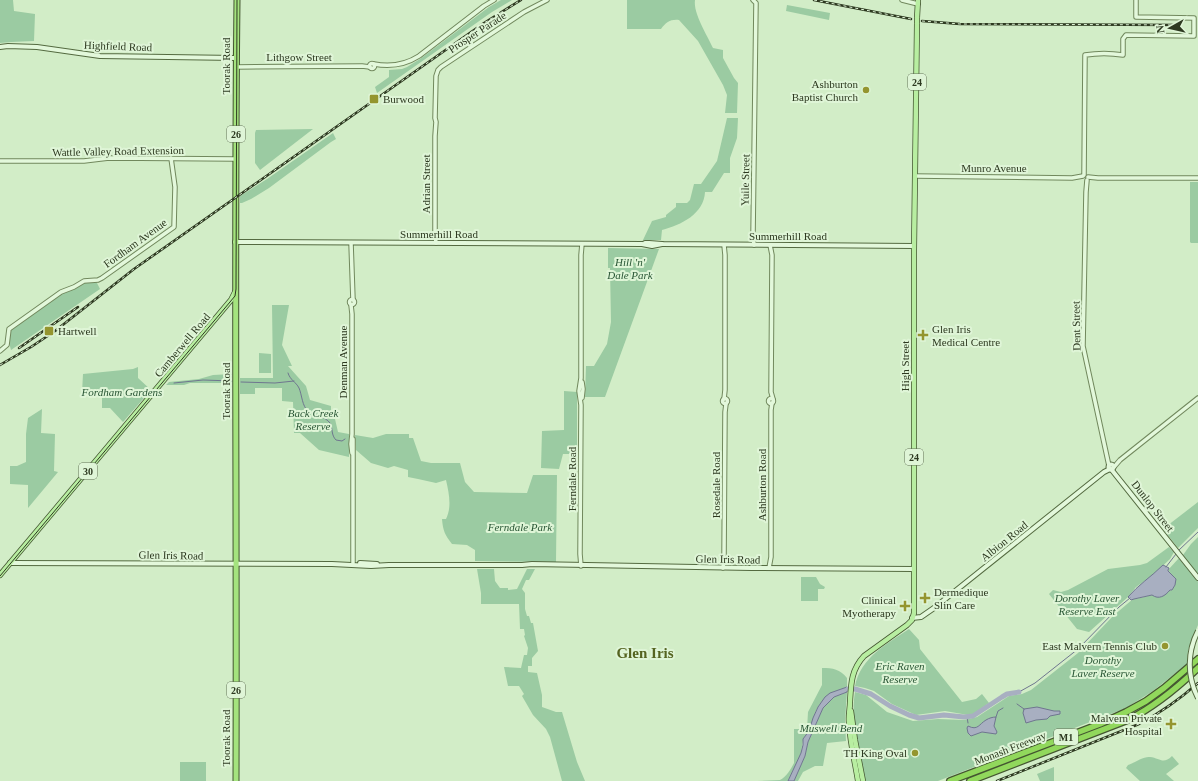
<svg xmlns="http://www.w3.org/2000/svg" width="1198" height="781" viewBox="0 0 1198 781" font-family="Georgia,serif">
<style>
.green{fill:#9bcba2}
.water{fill:#a8afc1;stroke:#6f768f}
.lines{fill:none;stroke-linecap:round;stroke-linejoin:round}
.stream{stroke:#6f768f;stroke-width:1}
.river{stroke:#a8afc1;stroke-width:5}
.tertiary-casing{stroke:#71885d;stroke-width:5.5}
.secondary-casing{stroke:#546a40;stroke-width:6}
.primary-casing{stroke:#445631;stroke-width:6}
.trunk-casing{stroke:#445631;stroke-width:7}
.motorway-casing{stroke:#445631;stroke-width:8}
.tertiary{stroke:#e3f8db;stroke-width:3.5}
.secondary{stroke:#e3f8db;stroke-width:4}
.primary{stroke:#b8eea1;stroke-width:4.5}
.trunk{stroke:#a4e37e;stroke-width:5}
.motorway{stroke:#91d85c;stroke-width:5.5}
.tram{stroke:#2d3920;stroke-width:1}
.rail-casing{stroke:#2d3920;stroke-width:2.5}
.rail{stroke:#dff5d7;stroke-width:1;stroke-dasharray:3;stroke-linecap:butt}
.secondary-bridge-casing{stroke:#546a40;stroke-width:6;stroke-linecap:butt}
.primary-bridge-casing{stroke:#445631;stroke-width:6;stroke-linecap:butt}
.secondary-bridge{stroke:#e3f8db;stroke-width:4}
.primary-bridge{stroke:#b8eea1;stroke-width:4.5}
.poi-dot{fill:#94952f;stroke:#dff5d7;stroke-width:1.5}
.labels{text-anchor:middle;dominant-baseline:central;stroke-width:4;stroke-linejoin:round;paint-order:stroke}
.shield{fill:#dff5d7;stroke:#627157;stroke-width:1}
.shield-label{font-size:10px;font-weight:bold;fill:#2d3920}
.street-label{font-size:11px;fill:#2d3920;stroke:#dff5d7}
.poi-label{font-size:11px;fill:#2d3920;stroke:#dff5d7;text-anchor:end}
.park-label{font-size:11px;font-style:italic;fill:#285534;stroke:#dff5d7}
.district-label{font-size:15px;font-weight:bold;fill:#556421;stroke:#dff5d7}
</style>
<rect width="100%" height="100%" fill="#d2edc7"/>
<g class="green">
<path d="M0,0H13L14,11L35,14L34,41L11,42L0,43Z"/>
<path d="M501,0H512L492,12L377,93L375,87L389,77V70L402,69L407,67L420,59L489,7Z"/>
<path d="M627,0H695C693,13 707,35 713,48L723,50V58L734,78L738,83L737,113H725L727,95L723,85L698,41L679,20C671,19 666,22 661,29H627Z"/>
<path d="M787,5L830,13L829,20L786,11Z"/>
<path d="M727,118H738L737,138L730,158V173H724L712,192H705C704,214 681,225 662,230L661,240H643L652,221L666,217V215L676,207V203H687L690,200L694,184H701L717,161Z"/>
<path d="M313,129L260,170L255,163V133L256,130Z"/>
<path d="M333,133L336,139L331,142L269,188L251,199L242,203H240V196L267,179Z"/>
<path d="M1190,182H1198V243H1191L1190,242Z"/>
<path d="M608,248L659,249L605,397H585L586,366H594L607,344L611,322L610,268H608Z"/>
<path d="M96,281L100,289L11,350C9,343 8,335 11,329L63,292L65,293L67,291L77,288L83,283Z"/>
<path d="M272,305H289L282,345L292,366H288L306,386L310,400L331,406V418L335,419L338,432L349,434V457L319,450L300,433H294L293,402L282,401V388H255V394H240V378H273Z"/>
<path d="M259,353L271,354V373H259Z"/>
<path d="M138,367V378L151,390L123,422L110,408H102V393H82L83,374L133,369Z"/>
<path d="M232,374V383H190L184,385H166L169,382L199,379L213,375Z"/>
<path d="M564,391L577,392V454H563L559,469L541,468L542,431L564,430Z"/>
<path d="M42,409L41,433L55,434L54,471L58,472L28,508V485L10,484V466H17L26,462V434L28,418Z"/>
<path d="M386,434H409V438H413L421,461L431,463H460L465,482L474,492L527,493L533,475H557L556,562L475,561V550L467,545L452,544C445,535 443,531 442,519H446C452,507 449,493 446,480L436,483L418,479L408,477V470L394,466L388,468L371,463L356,450L355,435L373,438Z"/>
<path d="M1198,502V528L1178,548L1163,529Z"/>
<path d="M1198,537V575L1183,555L1191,544Z"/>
<path d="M1169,547L1174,552L1170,559L1152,576L1136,587L1128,597L1089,632L1077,629L1049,594L1053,590L1061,592L1068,590L1108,569L1140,565L1147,563Z"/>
<path d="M1179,558L1198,582V625L1191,641L1188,651L1187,664L1153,691L1126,708L938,781H865C859,752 850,721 855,692L866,695L887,712L913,721L938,719L964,720L977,717L1009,696L1022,694L1031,690L1078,653L1113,616L1133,599L1140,598L1172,590L1175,585V579L1168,570Z"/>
<path d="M477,569H494L495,581L500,588H508V590L517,589L527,569H535L529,580H526L522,589L525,593V609L527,616H529L531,623H533L538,651L532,658V666H528V672L537,673L542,695V707L556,712H562L577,762L585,781H562L550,737L546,729L533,715L522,696L524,694L519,686H508L504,667L521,668L524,655H527L528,648L524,636L525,635L524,629H520L519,604H481V593Z"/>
<path d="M801,577H816L820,584L825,587L824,589H818V601H801Z"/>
<path d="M909,629L919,640L920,649L962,702L976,699L982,694L989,703L973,714L968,715L945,711L916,715L892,704L874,691L865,688L855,686C861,657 887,644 909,629Z"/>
<path d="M822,668C833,668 840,669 847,678V687C834,691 820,699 815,713C813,719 812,725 809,731C808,734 805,736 804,738C802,742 802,748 801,753C797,763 792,772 788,781H757L780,780C786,777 791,769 794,763V729H807L808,712L822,685Z"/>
<path d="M847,692L845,721L846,741L827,743L823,766H815L803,772L798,781H794L805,756L808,742L823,708L834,697Z"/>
<path d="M1172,756L1179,764L1166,774L1174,781H1140L1126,768L1128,765C1134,763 1144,756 1150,757C1160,758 1163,765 1172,756Z"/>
<rect x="180" y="762" width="26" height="19"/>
<path d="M1054,767V781H1040L1037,774Z"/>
</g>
<g class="water">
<path d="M1163,565L1169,568L1168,570V571L1176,579L1175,585L1172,590H1170C1165,596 1159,600 1152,595L1134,599L1131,600L1128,597C1138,585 1151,577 1163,565Z"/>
<path d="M847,687V692L834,697L823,708L808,742L805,756L794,781H788L801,753L803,745V739L809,731L813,718L818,707L825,697L830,693Z"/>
<path d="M1037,707L1054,711H1060V714L1050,716L1047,719L1036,720L1026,723L1023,713L1024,709Z"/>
<path d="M996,717L994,726L997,732L996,734L982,732L971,736L968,733L967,728L968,726C978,731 979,724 986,720C989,718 993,717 996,717Z"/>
</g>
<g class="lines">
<g class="stream">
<path d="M288,373C290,380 296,382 299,388C302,395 302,406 308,411C314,416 325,416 330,423C333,429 331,435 336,440L342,441L345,439"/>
<path d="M241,382L275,383L294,381"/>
<path d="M174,383L203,380L232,381"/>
<path d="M1178,551L1198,532"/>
<path d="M1166,567L1176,554"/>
<path d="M1019,692L1035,683L1078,649L1119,607L1130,598"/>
<path d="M1017,704L1024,709"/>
<path d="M967,717L968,723"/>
<path d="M996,717L998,711L1003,708"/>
</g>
<path class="river" d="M848,689H855L871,694L890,706L909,715L919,718L944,715L964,717L973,716L1002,697L1007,694L1019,692"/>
<g class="tertiary-casing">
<g id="tertiary">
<path d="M753,0L756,3L753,235L754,245"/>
<path d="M902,0L918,4"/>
<circle cx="372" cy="66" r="2.5"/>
<path d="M374,64C390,67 405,65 419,56L484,6L494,0"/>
<path d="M236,67L362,66L370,67"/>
<path d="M0,161H84L109,158L235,159"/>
<path d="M1084,175L1085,55C1097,53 1111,53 1123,55V39L1126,35L1194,36V18L1136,17V0"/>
<path d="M915,176L1072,178L1083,176"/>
<path d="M1088,177L1098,178H1198"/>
<path d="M1087,180L1086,192L1083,346L1109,466"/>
<path d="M351,243L353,300"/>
<path d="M436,243L435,233V136L436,122L435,118L436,76L438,70L441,67L524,12L547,0"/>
<path d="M770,245L772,255L771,392L773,399"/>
<circle cx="352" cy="302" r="2.5"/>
<path d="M351,305L352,314V434L351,444L352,453"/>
<path d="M0,351L7,345L9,329L61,292L74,287L84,281L98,280L102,278L174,227L175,187L171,158"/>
<path d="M582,382L583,389L582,398"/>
<circle cx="725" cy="401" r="2.5"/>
<circle cx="771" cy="401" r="2.5"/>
<path d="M724,399L725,390V255L724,245"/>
<path d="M1114,467L1120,460L1198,398"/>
<path d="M353,563V439"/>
<path d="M581,566L580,554L581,405L579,391L581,378V255L582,244"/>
<path d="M723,568L724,558L725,412L726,404"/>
<path d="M769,568L771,557V410L772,403"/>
</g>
</g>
<g class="secondary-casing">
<g id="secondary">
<path d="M0,47L8,46L37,47L100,56L236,58"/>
<path d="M235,242L642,244L652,246L662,244"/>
<path d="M645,243H649L662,244L914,246"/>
<circle cx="1111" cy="467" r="2.5"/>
<path d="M1111,469L1198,578"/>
<path d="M10,563L332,564L371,566L389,565H522L532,564L751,568L914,569"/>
<path d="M360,563L377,564"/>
<path d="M912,618L921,617L934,608L1104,472L1110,469"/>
</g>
</g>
<g class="primary-casing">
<g id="primary">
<path d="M917,18L918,0"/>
<path d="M0,575L231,300L235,292"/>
<path d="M851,711L855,740L863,781"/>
<path d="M858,781C855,762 850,743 849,723C848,716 850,709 850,702C851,684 851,670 864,656L907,625L912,620L914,613V250L917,23"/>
</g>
</g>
<g class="trunk-casing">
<path id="trunk" d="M236,781C237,521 234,260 237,0"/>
</g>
<g class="motorway-casing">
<g id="motorway">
<path d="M950,781L1100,724L1126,712L1146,701L1164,688L1198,659"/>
<path d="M970,781L1128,720C1154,707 1176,689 1198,668"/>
</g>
</g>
<use href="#tertiary" class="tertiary"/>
<use href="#secondary" class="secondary"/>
<use href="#primary" class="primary"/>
<use href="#trunk" class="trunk"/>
<use href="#motorway" class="motorway"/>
<path class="tram" d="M0,576L235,296L236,289L237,0"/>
<g class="rail-casing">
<g id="rail">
<path d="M814,0L911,19"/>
<path d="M922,21L960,24L1180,25"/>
<path d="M19,348L78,307"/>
<path d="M0,365L31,347L55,331L134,269L484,23L521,0"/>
<path d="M997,781L1139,724C1160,713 1180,699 1198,683"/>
</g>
</g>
<use href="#rail" class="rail"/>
<g class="secondary-bridge-casing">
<path id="secondary-bridge" d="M1198,631C1187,652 1187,677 1198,698"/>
</g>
<g class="primary-bridge-casing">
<path id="primary-bridge" d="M917,23V18"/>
</g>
<use href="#secondary-bridge" class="secondary-bridge"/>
<use href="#primary-bridge" class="primary-bridge"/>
</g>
<g class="poi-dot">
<circle cx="866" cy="90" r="4"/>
<rect x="369" y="94" width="10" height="10" rx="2"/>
<rect x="44" y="326" width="10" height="10" rx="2"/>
<path d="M921 329h4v4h4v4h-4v4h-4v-4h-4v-4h4z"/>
<path d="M923 592h4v4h4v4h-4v4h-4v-4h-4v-4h4z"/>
<path d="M903 600h4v4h4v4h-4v4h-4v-4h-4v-4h4z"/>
<circle cx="1165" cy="646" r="4"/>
<path d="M1169 718h4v4h4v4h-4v4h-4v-4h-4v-4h4z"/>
<circle cx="915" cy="753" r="4"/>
</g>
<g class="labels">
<g class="shield">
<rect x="908" y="74" width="18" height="16" rx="3"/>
<rect x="227" y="126" width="18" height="16" rx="3"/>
<rect x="905" y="449" width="18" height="16" rx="3"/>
<rect x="79" y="463" width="18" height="16" rx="3"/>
<rect x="227" y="682" width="18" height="16" rx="3"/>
<rect x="1054" y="729" width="24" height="16" rx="3"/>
</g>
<g class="shield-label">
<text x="917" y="82">24</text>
<text x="236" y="134">26</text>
<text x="914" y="457">24</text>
<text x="88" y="471">30</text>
<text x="236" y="690">26</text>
<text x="1066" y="737">M1</text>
</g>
<g class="street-label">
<text transform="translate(477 32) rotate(-33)">Prosper Parade</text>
<text transform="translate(118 46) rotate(2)">Highfield Road</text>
<text x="299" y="57">Lithgow Street</text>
<text transform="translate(226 66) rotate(-90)">Toorak Road</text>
<text transform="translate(118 151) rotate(-1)">Wattle Valley Road Extension</text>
<text x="994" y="168">Munro Avenue</text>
<text transform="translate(745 180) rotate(-89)">Yuile Street</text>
<text transform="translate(426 184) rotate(-90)">Adrian Street</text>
<text x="439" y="234">Summerhill Road</text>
<text x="788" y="236">Summerhill Road</text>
<text transform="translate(135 243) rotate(-36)">Fordham Avenue</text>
<text transform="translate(1076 326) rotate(-91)">Dent Street</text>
<text transform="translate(182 345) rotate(-50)">Camberwell Road</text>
<text transform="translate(343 362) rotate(-90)">Denman Avenue</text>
<text transform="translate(905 366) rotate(-90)">High Street</text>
<text transform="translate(226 391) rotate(-90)">Toorak Road</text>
<text transform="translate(572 479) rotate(-90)">Ferndale Road</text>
<text transform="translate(716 485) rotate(-90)">Rosedale Road</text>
<text transform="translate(762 485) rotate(-90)">Ashburton Road</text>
<text transform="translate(1153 506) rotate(52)">Dunlop Street</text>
<text transform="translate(1004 541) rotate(-39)">Albion Road</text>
<text transform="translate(171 555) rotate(1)">Glen Iris Road</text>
<text transform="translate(728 559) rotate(1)">Glen Iris Road</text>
<text transform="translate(226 738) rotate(-90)">Toorak Road</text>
<text transform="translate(1010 748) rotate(-21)">Monash Freeway</text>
</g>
<g class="poi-label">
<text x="858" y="84">Ashburton<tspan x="858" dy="13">Baptist Church</tspan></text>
<text x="383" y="99" text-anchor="start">Burwood</text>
<text x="932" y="329" text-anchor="start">Glen Iris<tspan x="932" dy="13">Medical Centre</tspan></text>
<text x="58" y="331" text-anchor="start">Hartwell</text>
<text x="934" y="592" text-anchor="start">Dermedique<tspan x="934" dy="13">Slin Care</tspan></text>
<text x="896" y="600">Clinical<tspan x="896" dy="13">Myotherapy</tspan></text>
<text x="1157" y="646">East Malvern Tennis Club</text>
<text x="1162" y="718">Malvern Private<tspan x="1162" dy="13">Hospital</tspan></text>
<text x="907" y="753">TH King Oval</text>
</g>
<g class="park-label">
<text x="630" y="262">Hill 'n'<tspan x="630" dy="13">Dale Park</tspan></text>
<text x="122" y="392">Fordham Gardens</text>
<text x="313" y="413">Back Creek<tspan x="313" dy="13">Reserve</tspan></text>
<text x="520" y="527">Ferndale Park</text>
<text x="1087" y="598">Dorothy Laver<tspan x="1087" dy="13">Reserve East</tspan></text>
<text x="1103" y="660">Dorothy<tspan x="1103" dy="13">Laver Reserve</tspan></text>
<text x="900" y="666">Eric Raven<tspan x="900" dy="13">Reserve</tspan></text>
<text x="831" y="728">Muswell Bend</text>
</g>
<g class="district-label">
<text x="645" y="653">Glen Iris</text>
</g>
</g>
<g transform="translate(1170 28) rotate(262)" stroke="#dff5d7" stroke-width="3" paint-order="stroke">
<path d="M0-3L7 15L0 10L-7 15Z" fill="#2d3920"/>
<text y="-6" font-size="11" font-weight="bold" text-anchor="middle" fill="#2d3920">N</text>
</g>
</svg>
